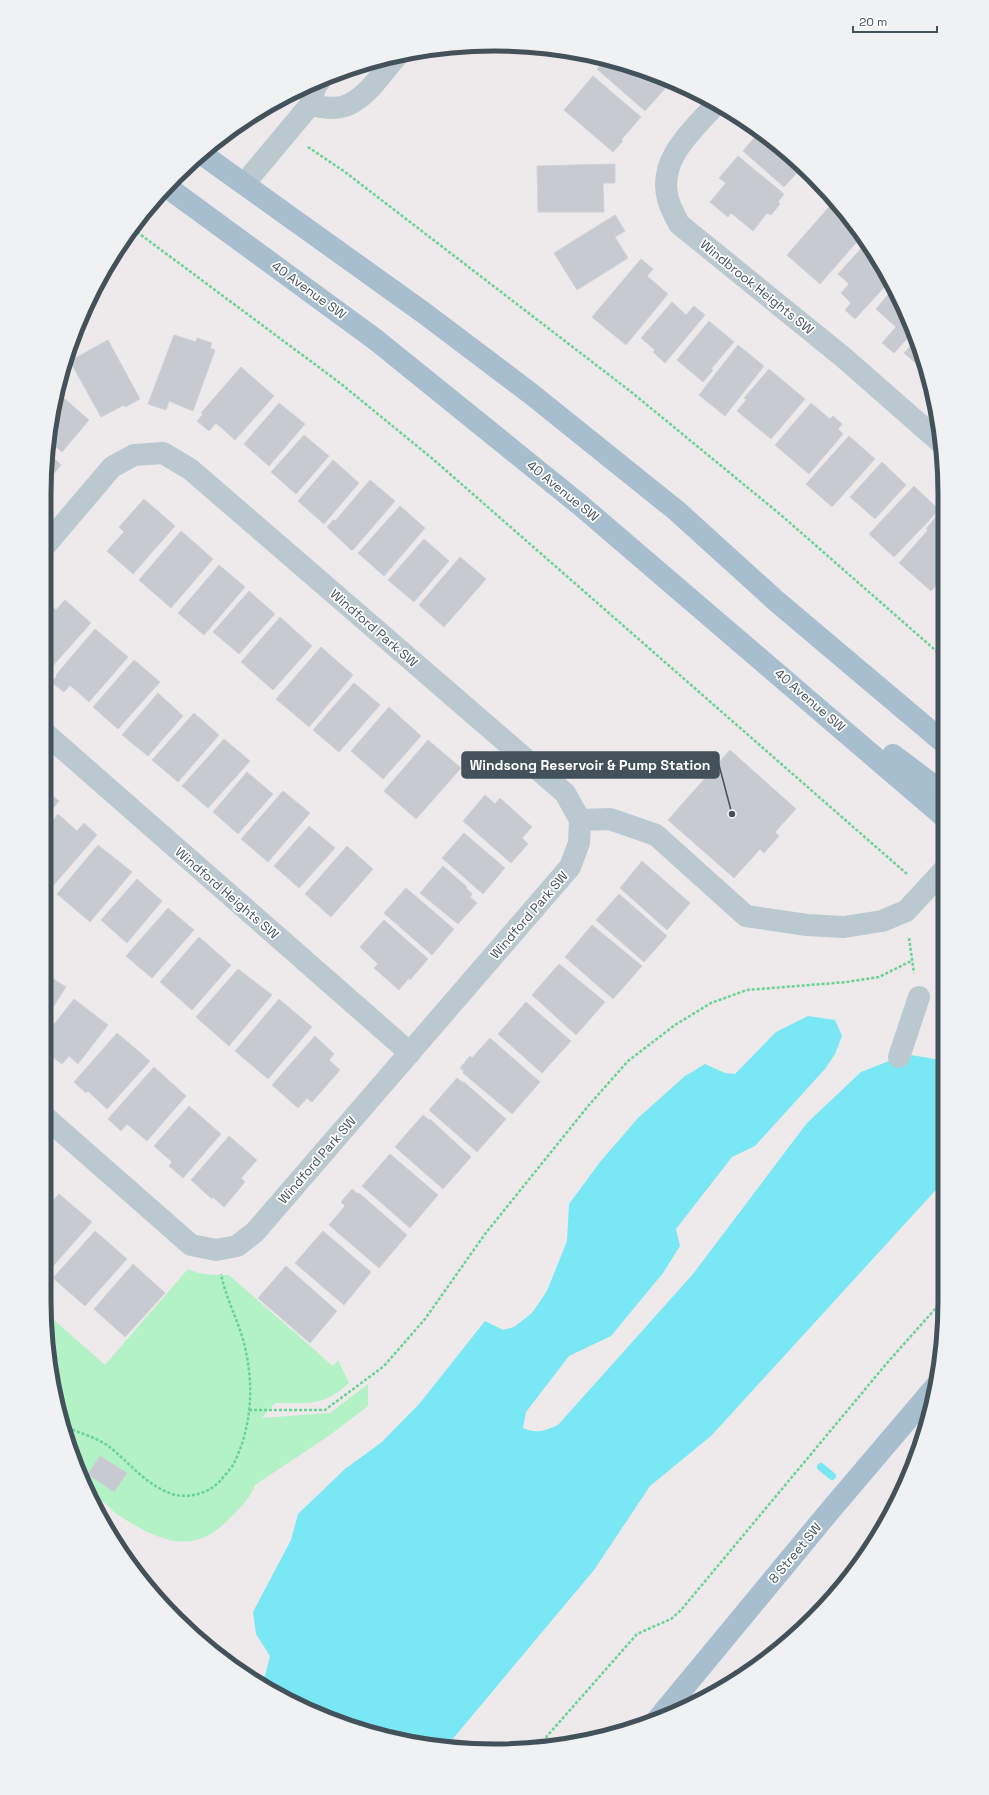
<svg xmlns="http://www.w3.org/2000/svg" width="989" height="1795" viewBox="0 0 989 1795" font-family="'Space Grotesk',sans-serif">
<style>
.green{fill:#b2f2c5}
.water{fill:#7ae7f4}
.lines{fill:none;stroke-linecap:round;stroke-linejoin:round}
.stream{stroke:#7ae7f4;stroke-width:8}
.building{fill:#c7cbd1;stroke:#ced2d8}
.path{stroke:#67d394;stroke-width:2.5;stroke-dasharray:3 2;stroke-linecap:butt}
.minor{stroke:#bac8d0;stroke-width:22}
.major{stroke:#a7bece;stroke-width:22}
.labels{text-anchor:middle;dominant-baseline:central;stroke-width:3.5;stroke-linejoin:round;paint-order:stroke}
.street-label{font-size:13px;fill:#42515a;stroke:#fff}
.rim{fill:none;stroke:#42515a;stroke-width:5}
.leader{fill:none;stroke:#42515a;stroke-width:1.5}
.callout-dot{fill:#42515a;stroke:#fff;stroke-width:1.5}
.callout{fill:#42515a;stroke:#42515a;stroke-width:1.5}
.callout-label{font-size:14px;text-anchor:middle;font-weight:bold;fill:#fff}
</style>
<rect width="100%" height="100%" fill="#eeeaeb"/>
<path class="green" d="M188,1269C201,1275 214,1275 229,1275L333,1366L338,1360L349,1383C323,1407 308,1403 275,1403L262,1418L330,1413L368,1384V1406L330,1435L255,1485C250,1499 238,1510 227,1521C190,1559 152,1537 115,1513C111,1510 110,1507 106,1504C103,1501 97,1500 92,1499L68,1446L53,1388L45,1312L105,1365Z"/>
<path class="water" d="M808,1016L835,1020L842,1036L835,1054L825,1069L755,1146L732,1157L676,1229L680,1246L663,1273L611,1336L569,1356L526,1412L523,1428C537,1434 544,1431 558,1425L693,1274L807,1123L861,1072L899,1057L911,1055L940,1060L943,1064L944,1181L711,1436L650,1486L594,1570L446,1747L378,1736L322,1717L244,1675L197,1639L168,1608L253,1676H265L270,1656L256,1634L253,1612L291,1540L298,1514L345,1469L382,1442L420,1403L485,1321L503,1330L514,1327L532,1313L547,1291L567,1241L569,1204L600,1162L638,1118L685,1076L705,1064L725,1073L735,1074L776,1032Z"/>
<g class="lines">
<path class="stream" d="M821,1467L832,1476"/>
</g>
<g class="building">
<path d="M606,60L639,68L658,76L668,85L645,111L597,69Z"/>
<path d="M593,76L641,117L621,140L623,141L613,152L564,110Z"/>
<path d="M759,132L792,156L802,167L784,187L743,151Z"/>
<path d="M738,156L784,194L778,202L780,204L771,215L767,213L753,231L731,213L728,217L710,202L726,183L719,178Z"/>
<path d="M615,164V183H603L604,212H538L537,166Z"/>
<path d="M829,207L862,236L820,284L787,255Z"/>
<path d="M615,215L625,231L615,237L628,258L577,290L554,253Z"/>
<path d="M867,242L888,283L855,319L845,310L851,303L841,293L849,284L838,274Z"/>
<path d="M641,259L653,269L647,276L668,294L626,345L592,317Z"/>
<path d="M892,290L913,332L894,353L882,343L896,327L876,309Z"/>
<path d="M672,302L686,315L694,306L705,315L665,363L653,352L655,350L641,338Z"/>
<path d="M709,321L734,342L711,369L713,370L703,382L677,360Z"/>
<path d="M174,335L196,342L197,338L212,343L210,348L215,350L193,411L169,401L166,410L148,404Z"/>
<path d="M108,340L140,399L125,407L124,405L101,417L70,361Z"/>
<path d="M916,340L921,349L930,387L920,378L925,371L904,353Z"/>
<path d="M738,345L764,366L725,416L699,395Z"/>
<path d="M241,367L274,396L235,440L216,423L209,431L197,421L203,414L201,413Z"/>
<path d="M769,369L805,399L771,439L737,411L746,400L744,398Z"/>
<path d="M57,392L89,420L62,452L49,441Z"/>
<path d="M279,403L305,424L269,466L244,444Z"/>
<path d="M811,403L830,419L833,416L842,424L838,429L843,434L809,474L775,445Z"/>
<path d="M304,435L329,456L296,494L271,472Z"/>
<path d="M849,436L875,459L832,507L806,484Z"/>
<path d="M47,451L61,465L51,477L45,472Z"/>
<path d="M333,460L359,483L324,524L298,501Z"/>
<path d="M882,462L906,485L875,519L850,497Z"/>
<path d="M370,480L395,501L353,550H351L327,527L333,520L335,521Z"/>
<path d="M914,486L939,510L894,557L869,534Z"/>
<path d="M144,499L175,526L133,574L107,551L124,532L119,527Z"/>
<path d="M400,506L425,528L384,576L358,553Z"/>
<path d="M941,510L942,579L931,591L899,563L928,530L926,529Z"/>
<path d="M181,531L213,559L171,608L139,580Z"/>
<path d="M424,539L449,561L414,602L388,580Z"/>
<path d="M460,557L486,579L444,627L419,605Z"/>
<path d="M219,565L245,587L204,635L178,613Z"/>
<path d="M249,591L275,614L239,654L213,632Z"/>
<path d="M65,600L91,623L49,670L45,666V613L51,605L56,610Z"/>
<path d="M280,617L312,646L273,690L241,662Z"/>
<path d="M95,629L128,657L89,702L70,685L64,692L51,682L57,676L56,675Z"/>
<path d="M321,647L353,675L309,727L276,699Z"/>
<path d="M134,660L160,682L118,729L93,707Z"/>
<path d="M354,683L380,705L339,752L313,730Z"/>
<path d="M158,693L183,716L148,756L122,735Z"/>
<path d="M389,707L421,736L383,779L351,751Z"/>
<path d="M194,713L219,735L178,782L152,760Z"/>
<path d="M224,739L250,761L208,808L182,786Z"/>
<path d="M428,740L461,768L416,819L384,791Z"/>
<path d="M730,750L796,809L775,832L779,836L764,853L760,849L734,878L668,820Z"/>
<path d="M247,772L273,794L238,834L213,812Z"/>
<path d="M46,790L59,801L45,818V791Z"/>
<path d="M283,791L310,813L268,862L241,839Z"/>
<path d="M485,795L495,804L500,798L532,827L522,838L528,844L511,863L463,821Z"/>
<path d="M58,814L77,831L84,823L97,835L52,887L44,881L45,830Z"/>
<path d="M309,826L335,848L299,888L274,866Z"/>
<path d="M464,833L505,868L483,894L442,858Z"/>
<path d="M98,845L132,872L90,922L57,894Z"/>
<path d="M347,846L373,869L331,917L305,894Z"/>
<path d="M642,861L690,903L667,930L620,888Z"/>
<path d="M443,866L467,887L466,888L472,894L470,897L477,903L458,924L420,893Z"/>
<path d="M137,879L162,901L127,943L101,920Z"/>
<path d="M406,888L454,929L432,955L384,913Z"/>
<path d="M619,894L667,936L644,962L596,920Z"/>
<path d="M168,908L194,930L152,978L126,956Z"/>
<path d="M384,920L428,959L410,980L409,978L399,990L374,968L378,964L360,947Z"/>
<path d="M592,925L642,966L613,999L565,957Z"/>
<path d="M199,937L231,965L192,1010L160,982Z"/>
<path d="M559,964L605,1002L576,1035L532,995Z"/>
<path d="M238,969L272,995L229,1046L196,1017Z"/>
<path d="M44,973L66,987L44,1021Z"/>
<path d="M74,999L108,1025L78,1064L69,1056L62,1064L51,1056L45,1064L44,1037Z"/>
<path d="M279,999L312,1027L268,1079L235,1051Z"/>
<path d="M526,1002L571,1041L542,1073L498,1034Z"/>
<path d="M117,1033L150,1061L107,1109L88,1091L86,1093L74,1082Z"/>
<path d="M315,1036L334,1054L329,1060L340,1070L312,1102L307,1098L298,1108L272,1085Z"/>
<path d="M490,1038L540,1082L512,1114L463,1073L464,1071L460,1068L470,1056L472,1058Z"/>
<path d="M154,1067L186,1096L147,1141L127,1124L121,1131L108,1119Z"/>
<path d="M457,1078L463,1083L464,1082L506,1119L477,1152L429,1110Z"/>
<path d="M189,1106L221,1134L183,1178L169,1166L172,1162L154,1146Z"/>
<path d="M423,1115L429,1120L430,1119L471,1157L443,1189L395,1147Z"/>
<path d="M229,1136L257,1160L241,1178L245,1182L224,1207L213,1197L212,1199L191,1180Z"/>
<path d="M390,1154L438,1195L410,1228L362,1186Z"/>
<path d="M352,1189L358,1194L359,1193L407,1235L379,1268L329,1225L345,1206L341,1202Z"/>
<path d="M59,1194L92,1222L47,1273L44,1271V1211Z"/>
<path d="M95,1231L127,1259L85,1306L53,1278Z"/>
<path d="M323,1231L371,1272L344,1305L295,1263Z"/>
<path d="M133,1264L165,1293L125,1337L94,1309Z"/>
<path d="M286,1266L337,1311L310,1343L258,1298Z"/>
<path d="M100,1456L127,1473L114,1492L88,1474Z"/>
</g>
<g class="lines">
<g class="path">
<path d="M258,113L265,118"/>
<path d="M308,147L345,172L630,391L781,515L942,656"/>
<path d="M133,229L340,383L434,460L907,874"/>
<path d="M909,938L914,973"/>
<path d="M937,1023L943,1028"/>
<path d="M249,1410H325L384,1366L425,1319L485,1234L589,1105L628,1061L675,1025L711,1003L747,990L847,982L879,977L911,961"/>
<path d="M63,1426C77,1432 95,1437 107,1445C127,1460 143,1482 167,1492C184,1500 207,1495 220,1481C224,1476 230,1470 233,1465C251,1430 254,1389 246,1352C241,1325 226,1300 221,1274"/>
<path d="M542,1747L547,1736L637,1634L671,1619L681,1610L887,1363L944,1299"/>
</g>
<g class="minor">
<path d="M717,103C694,129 657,159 668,199C670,207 675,216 679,224L843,357L941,443"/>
<path d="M310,105C321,107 334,110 345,106C366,99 382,73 397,56"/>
<path d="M244,184L310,105L316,85L319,82"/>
<path d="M45,733L410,1053"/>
<path d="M580,820L610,819L656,835L746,916L807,925L844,927L882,921L906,911L943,871"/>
<path d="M899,1057L919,997"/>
<path d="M44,1116L191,1245L216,1250L237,1246L255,1232L570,867L579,843L580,820L565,793L190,469L163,453L134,455L112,467L45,546"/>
</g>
<g class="major">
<path d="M202,154L424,313L530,393L677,511L775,600L942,741"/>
<path d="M167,187L376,340L579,504L942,815"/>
<path d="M893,755L942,792"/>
<path d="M657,1720L828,1513L935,1387"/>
</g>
</g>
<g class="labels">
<g class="street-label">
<text transform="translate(757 287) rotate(39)">Windbrook Heights SW</text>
<text transform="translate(309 290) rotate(36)">40 Avenue SW</text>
<text transform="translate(563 491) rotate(39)">40 Avenue SW</text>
<text transform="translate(374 628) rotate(41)">Windford Park SW</text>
<text transform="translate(810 700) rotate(41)">40 Avenue SW</text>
<text transform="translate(227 893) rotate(41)">Windford Heights SW</text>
<text transform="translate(529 915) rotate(-49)">Windford Park SW</text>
<text transform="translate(317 1160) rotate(-49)">Windford Park SW</text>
<text transform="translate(795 1553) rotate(-50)">8 Street SW</text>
</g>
</g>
<path d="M0 0H989V1795H0ZM494 51H495A443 443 0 0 1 938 494V1301A443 443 0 0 1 495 1744H494A443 443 0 0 1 51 1301V494A443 443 0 0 1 494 51Z" fill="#f0f1f2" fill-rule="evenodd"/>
<path class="rim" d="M494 51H495A443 443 0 0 1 938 494V1301A443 443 0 0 1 495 1744H494A443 443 0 0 1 51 1301V494A443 443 0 0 1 494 51Z"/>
<path class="leader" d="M732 814L719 765"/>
<circle class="callout-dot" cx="732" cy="814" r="4"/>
<rect class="callout" x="462" y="752" width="257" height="26" rx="4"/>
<g class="callout-label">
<text x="590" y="770">Windsong Reservoir &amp; Pump Station</text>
</g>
<path d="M853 26v6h84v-6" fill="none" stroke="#42515a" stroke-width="2"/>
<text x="859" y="26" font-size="12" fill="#42515a" stroke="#ffffff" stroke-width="3" paint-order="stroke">20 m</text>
</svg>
